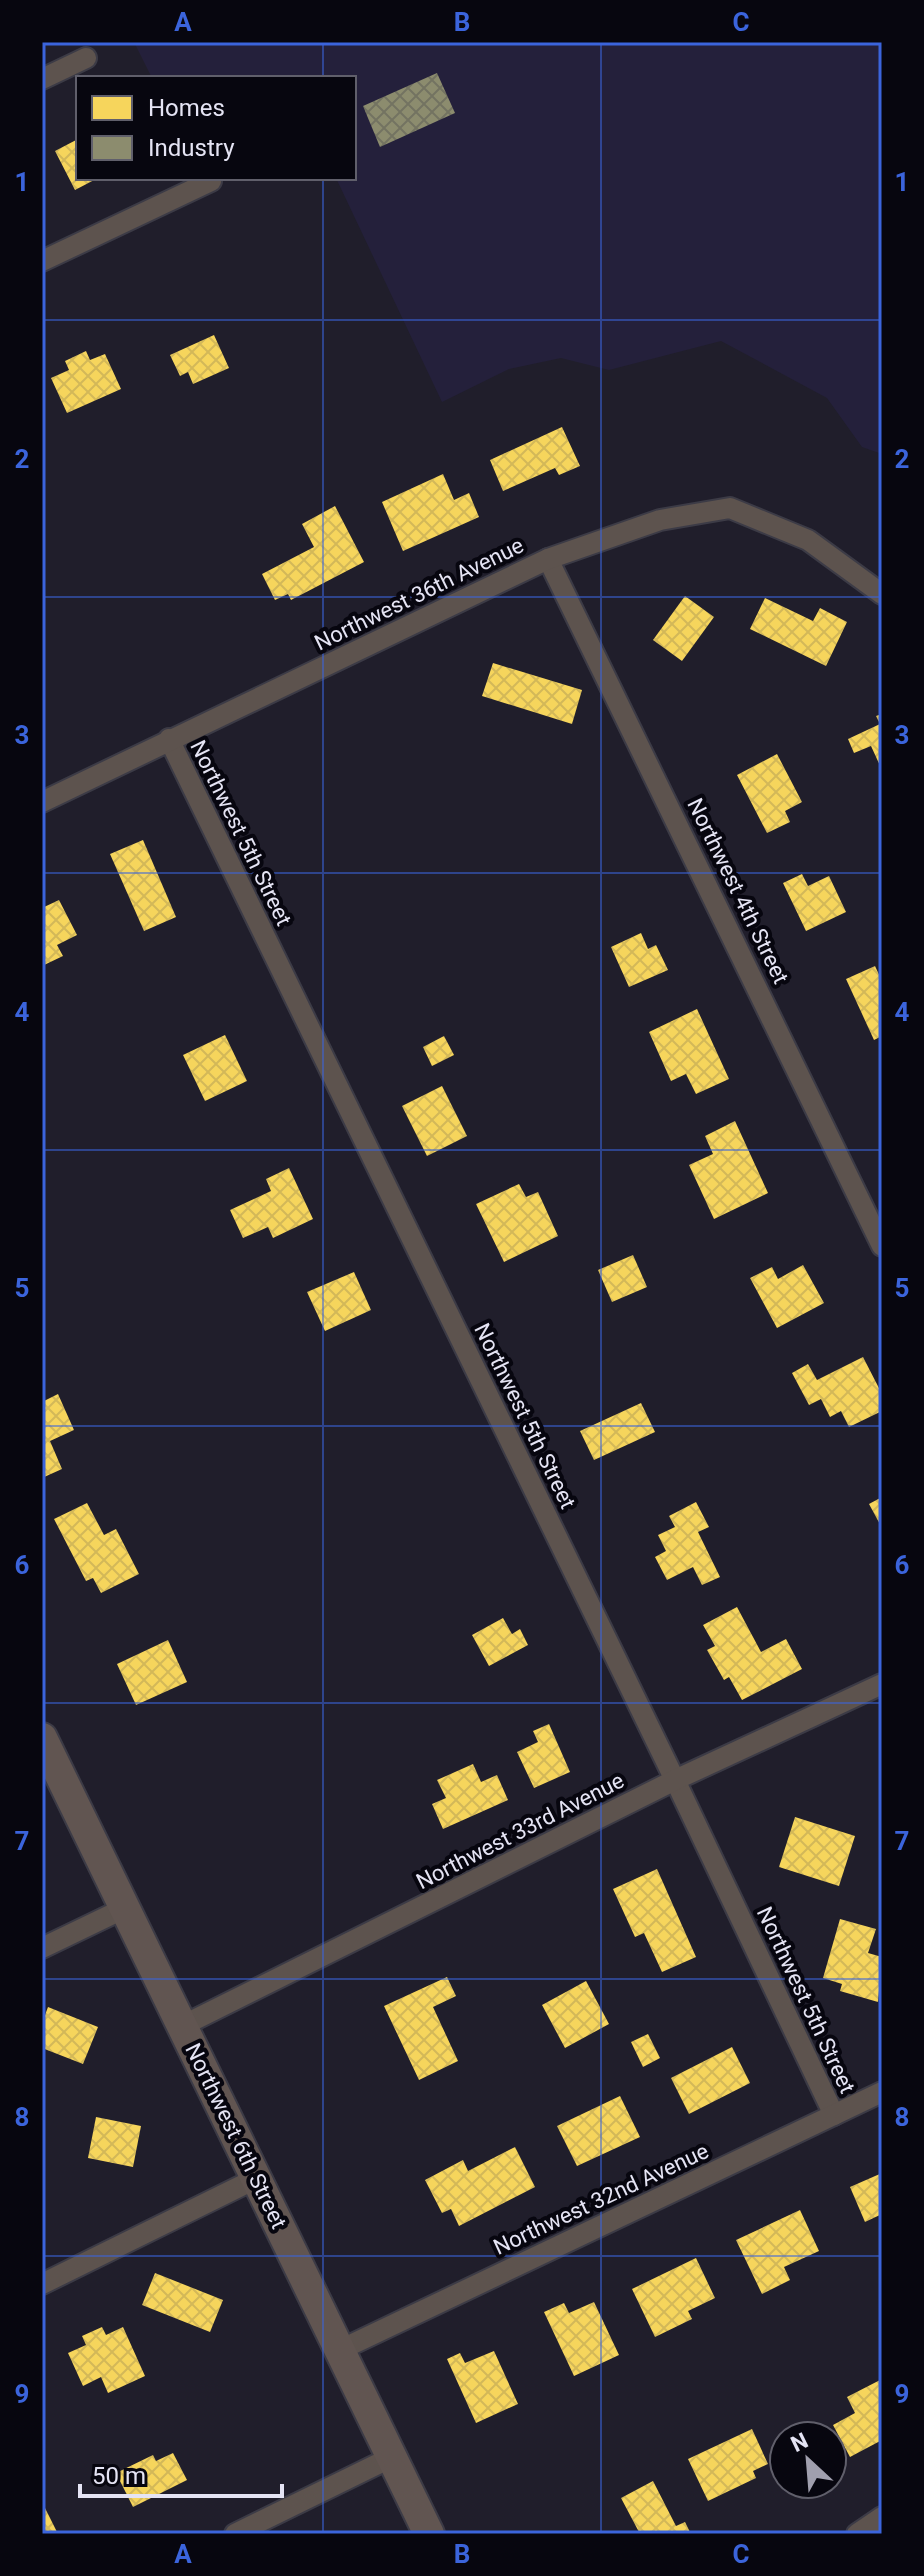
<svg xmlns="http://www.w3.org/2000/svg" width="924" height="2576" viewBox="0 0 924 2576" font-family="Roboto,sans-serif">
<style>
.built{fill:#24203b}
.homes{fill:url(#homes-cross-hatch)}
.industry{fill:url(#industry-cross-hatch)}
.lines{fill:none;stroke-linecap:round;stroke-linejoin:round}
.minor-casing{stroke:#3c3b46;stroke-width:24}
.secondary-casing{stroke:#3c3b46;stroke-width:34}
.minor{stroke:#5d534e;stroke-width:20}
.secondary{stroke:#615551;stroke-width:30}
.grid{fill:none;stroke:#3b64dc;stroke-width:2;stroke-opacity:0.55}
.labels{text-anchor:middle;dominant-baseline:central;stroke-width:8;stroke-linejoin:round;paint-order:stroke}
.street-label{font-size:22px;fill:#e5e4f4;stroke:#07060f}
.neatline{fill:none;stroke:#3b64dc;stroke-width:3}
.grid-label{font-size:26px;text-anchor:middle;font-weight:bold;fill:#3b64dc}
</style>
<defs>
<pattern id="homes-cross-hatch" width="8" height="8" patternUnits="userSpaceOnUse" patternTransform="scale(2)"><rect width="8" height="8" fill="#f6d55c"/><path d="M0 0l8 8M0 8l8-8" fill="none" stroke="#d3b858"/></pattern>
<pattern id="industry-cross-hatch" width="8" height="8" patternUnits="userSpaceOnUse" patternTransform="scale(2)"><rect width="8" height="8" fill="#8c8c6e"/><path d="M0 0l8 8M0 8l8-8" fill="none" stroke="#737361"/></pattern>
</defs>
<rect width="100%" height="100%" fill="#201e2b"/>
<path class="built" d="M134,42H882V454L862,447L827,398L721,341L609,370L561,358L509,369L442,402L336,178H354V78H152Z"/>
<g class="homes">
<path d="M78,139V178H98L75,190L55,151Z"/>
<path d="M214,335L229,368L193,384L188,372L180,376L170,355Z"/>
<path d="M86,351L90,360L105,354L121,389L67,413L51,378L69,370L65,361Z"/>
<path d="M562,427L580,466L559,475L555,468L503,491L490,460Z"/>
<path d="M443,474L454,500L469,493L479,517L403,551L382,502Z"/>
<path d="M335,506L364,562L291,600L288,594L275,600L262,574L314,547L302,524Z"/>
<path d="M685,596L714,617L682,661L653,640Z"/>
<path d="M765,598L813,621L820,608L847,622L826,666L750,629Z"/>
<path d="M493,663L582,690L572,724L482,696Z"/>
<path d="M882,714V770L871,746L854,753L848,739L880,724L876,716Z"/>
<path d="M777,754L802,802L785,811L790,822L767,833L737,775Z"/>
<path d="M143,840L176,917L144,931L110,854Z"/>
<path d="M802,874L808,886L829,876L846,912L806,931L783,883Z"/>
<path d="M59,900L77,935L57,945L63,956L42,966V908Z"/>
<path d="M641,933L648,949L656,945L668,970L629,987L611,947Z"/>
<path d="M875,966L882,981V1036L874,1040L846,979Z"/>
<path d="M697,1009L729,1079L696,1094L686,1074L671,1081L649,1032Z"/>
<path d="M225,1035L247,1081L205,1101L183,1055Z"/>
<path d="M444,1036L454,1055L432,1066L423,1047Z"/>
<path d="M442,1086L467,1136L427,1156L402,1106Z"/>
<path d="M735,1121L768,1193L714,1219L689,1165L713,1154L705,1136Z"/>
<path d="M289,1168L313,1219L273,1238L268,1227L243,1238L230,1210L271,1191L266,1179Z"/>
<path d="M519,1184L526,1197L538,1192L558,1236L504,1262L476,1204Z"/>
<path d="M633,1255L647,1287L612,1302L598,1270Z"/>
<path d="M803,1265L824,1303L777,1328L750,1278L772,1267L778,1279Z"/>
<path d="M354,1272L371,1310L325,1331L307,1292Z"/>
<path d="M863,1357L882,1394V1411L849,1427L841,1411L830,1417L821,1399L809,1405L792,1373L808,1364L817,1380Z"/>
<path d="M58,1394L74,1430L50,1441L62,1469L42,1478V1402Z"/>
<path d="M641,1403L655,1432L594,1460L580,1431Z"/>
<path d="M882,1497V1528L869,1504Z"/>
<path d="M696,1502L709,1527L698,1532L720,1577L702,1585L693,1567L667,1580L655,1557L666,1551L658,1535L675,1527L669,1516Z"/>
<path d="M87,1503L104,1535L116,1529L139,1574L101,1593L93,1578L86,1581L54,1519Z"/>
<path d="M737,1607L761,1652L786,1639L802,1669L742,1700L729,1677L724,1680L707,1650L715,1646L703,1625Z"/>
<path d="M503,1618L512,1634L520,1629L528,1645L489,1666L472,1635Z"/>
<path d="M168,1640L187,1682L136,1705L117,1664Z"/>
<path d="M549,1724L570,1772L534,1788L517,1752L538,1742L533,1731Z"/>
<path d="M473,1764L481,1782L497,1775L508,1800L443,1829L432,1804L446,1798L437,1780Z"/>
<path d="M795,1817L855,1836L839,1886L779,1867Z"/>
<path d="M657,1869L696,1957L662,1972L644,1933L635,1937L613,1889Z"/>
<path d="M840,1919L876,1929L868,1953L882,1957L878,2002L840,1991L842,1984L823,1978Z"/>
<path d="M447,1977L456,1996L433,2007L458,2061L419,2080L384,2006Z"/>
<path d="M586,1981L609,2024L565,2048L542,2005Z"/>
<path d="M48,2007L98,2027L83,2064L42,2048V2023Z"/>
<path d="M648,2034L660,2058L643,2067L631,2042Z"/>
<path d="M732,2047L750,2083L689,2114L671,2078Z"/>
<path d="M620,2096L640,2137L577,2166L557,2126Z"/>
<path d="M96,2117L141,2126L133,2167L88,2158Z"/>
<path d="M515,2147L535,2187L459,2226L451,2209L442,2213L425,2180L463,2160L468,2171Z"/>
<path d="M882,2173V2214L865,2222L850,2187Z"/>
<path d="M800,2210L819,2251L784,2267L790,2280L762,2294L736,2240Z"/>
<path d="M696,2258L715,2298L688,2311L692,2319L655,2337L632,2289Z"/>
<path d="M155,2273L223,2300L210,2332L142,2305Z"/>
<path d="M594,2302L619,2355L574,2376L544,2312L564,2303L569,2313Z"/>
<path d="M102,2327L106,2335L123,2327L145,2376L108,2393L101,2377L83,2386L68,2353L86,2345L82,2336Z"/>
<path d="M494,2351L518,2404L476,2423L447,2359L460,2353L465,2363Z"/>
<path d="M882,2379V2440L850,2457L833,2425L855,2413L847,2397Z"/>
<path d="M752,2429L768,2464L753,2471L756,2478L708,2501L688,2459Z"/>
<path d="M173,2453L187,2480L133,2507L116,2473L153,2455L156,2461Z"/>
<path d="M653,2481L676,2526L685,2522L691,2534H640L621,2498Z"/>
<path d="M42,2502L58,2534H42Z"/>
</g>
<path class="industry" d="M437,73L455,113L380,147L363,106Z"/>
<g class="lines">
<g class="minor-casing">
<g id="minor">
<path d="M42,79L86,58"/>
<path d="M42,261L211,181"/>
<path d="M548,559L882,1246"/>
<path d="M169,739L675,1780L834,2115"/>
<path d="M42,802L548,559L660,520L730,508L808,540L882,594"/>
<path d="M42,1948L125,1908"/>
<path d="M182,2026L675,1780L882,1684"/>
<path d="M42,2284L257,2178"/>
<path d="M340,2350L882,2092"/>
<path d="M235,2534L392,2457"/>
<path d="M857,2534L882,2517"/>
</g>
</g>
<g class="secondary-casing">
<path id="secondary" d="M42,1738L429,2534"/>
</g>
<use href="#minor" class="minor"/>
<use href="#secondary" class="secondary"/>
</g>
<path class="grid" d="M323,42V78M601,42V2534M323,178V2534M42,320H882M42,597H882M42,873H882M42,1150H882M42,1426H882M42,1703H882M42,1979H882M42,2256H882"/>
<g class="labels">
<g class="street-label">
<text transform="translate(419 594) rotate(-26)">Northwest 36th Avenue</text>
<text transform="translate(241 833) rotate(64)">Northwest 5th Street</text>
<text transform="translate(738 891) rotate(64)">Northwest 4th Street</text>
<text transform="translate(525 1416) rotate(64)">Northwest 5th Street</text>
<text transform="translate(520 1831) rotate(-27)">Northwest 33rd Avenue</text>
<text transform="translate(806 2000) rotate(65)">Northwest 5th Street</text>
<text transform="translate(236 2136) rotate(64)">Northwest 6th Street</text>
<text transform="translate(601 2199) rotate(-25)">Northwest 32nd Avenue</text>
</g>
</g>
<rect width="924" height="2576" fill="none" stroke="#07060f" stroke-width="88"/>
<rect x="76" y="76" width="280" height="104" fill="#07060f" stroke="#605f6b" stroke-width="2"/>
<rect x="92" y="96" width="40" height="24" fill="#f6d55c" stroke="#605f6b" stroke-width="2"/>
<text x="148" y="116" font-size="24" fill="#e5e4f4">Homes</text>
<rect x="92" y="136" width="40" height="24" fill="#8c8c6e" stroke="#605f6b" stroke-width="2"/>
<text x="148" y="156" font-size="24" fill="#e5e4f4">Industry</text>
<g transform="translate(808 2460) rotate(334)"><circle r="38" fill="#07060f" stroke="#605f6b" stroke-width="2"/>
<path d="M0-6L14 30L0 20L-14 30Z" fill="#a09fae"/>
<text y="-12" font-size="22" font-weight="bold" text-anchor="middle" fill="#e5e4f4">N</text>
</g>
<path d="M80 2484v12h202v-12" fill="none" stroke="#e5e4f4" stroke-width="4"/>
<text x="92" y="2484" font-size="24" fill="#e5e4f4" stroke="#07060f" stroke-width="6" paint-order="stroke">50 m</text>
<rect x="44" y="44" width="836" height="2488" class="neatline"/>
<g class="grid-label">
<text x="183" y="31">A</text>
<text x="462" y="31">B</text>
<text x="741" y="31">C</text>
<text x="22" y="191">1</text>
<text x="902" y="191">1</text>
<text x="22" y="468">2</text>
<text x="902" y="468">2</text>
<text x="22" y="744">3</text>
<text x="902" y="744">3</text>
<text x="22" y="1021">4</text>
<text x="902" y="1021">4</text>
<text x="22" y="1297">5</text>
<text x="902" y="1297">5</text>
<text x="22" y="1574">6</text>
<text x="902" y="1574">6</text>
<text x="22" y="1850">7</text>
<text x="902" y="1850">7</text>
<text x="22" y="2126">8</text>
<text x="902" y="2126">8</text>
<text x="22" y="2403">9</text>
<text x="902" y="2403">9</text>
<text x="183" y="2563">A</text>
<text x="462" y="2563">B</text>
<text x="741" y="2563">C</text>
</g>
</svg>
